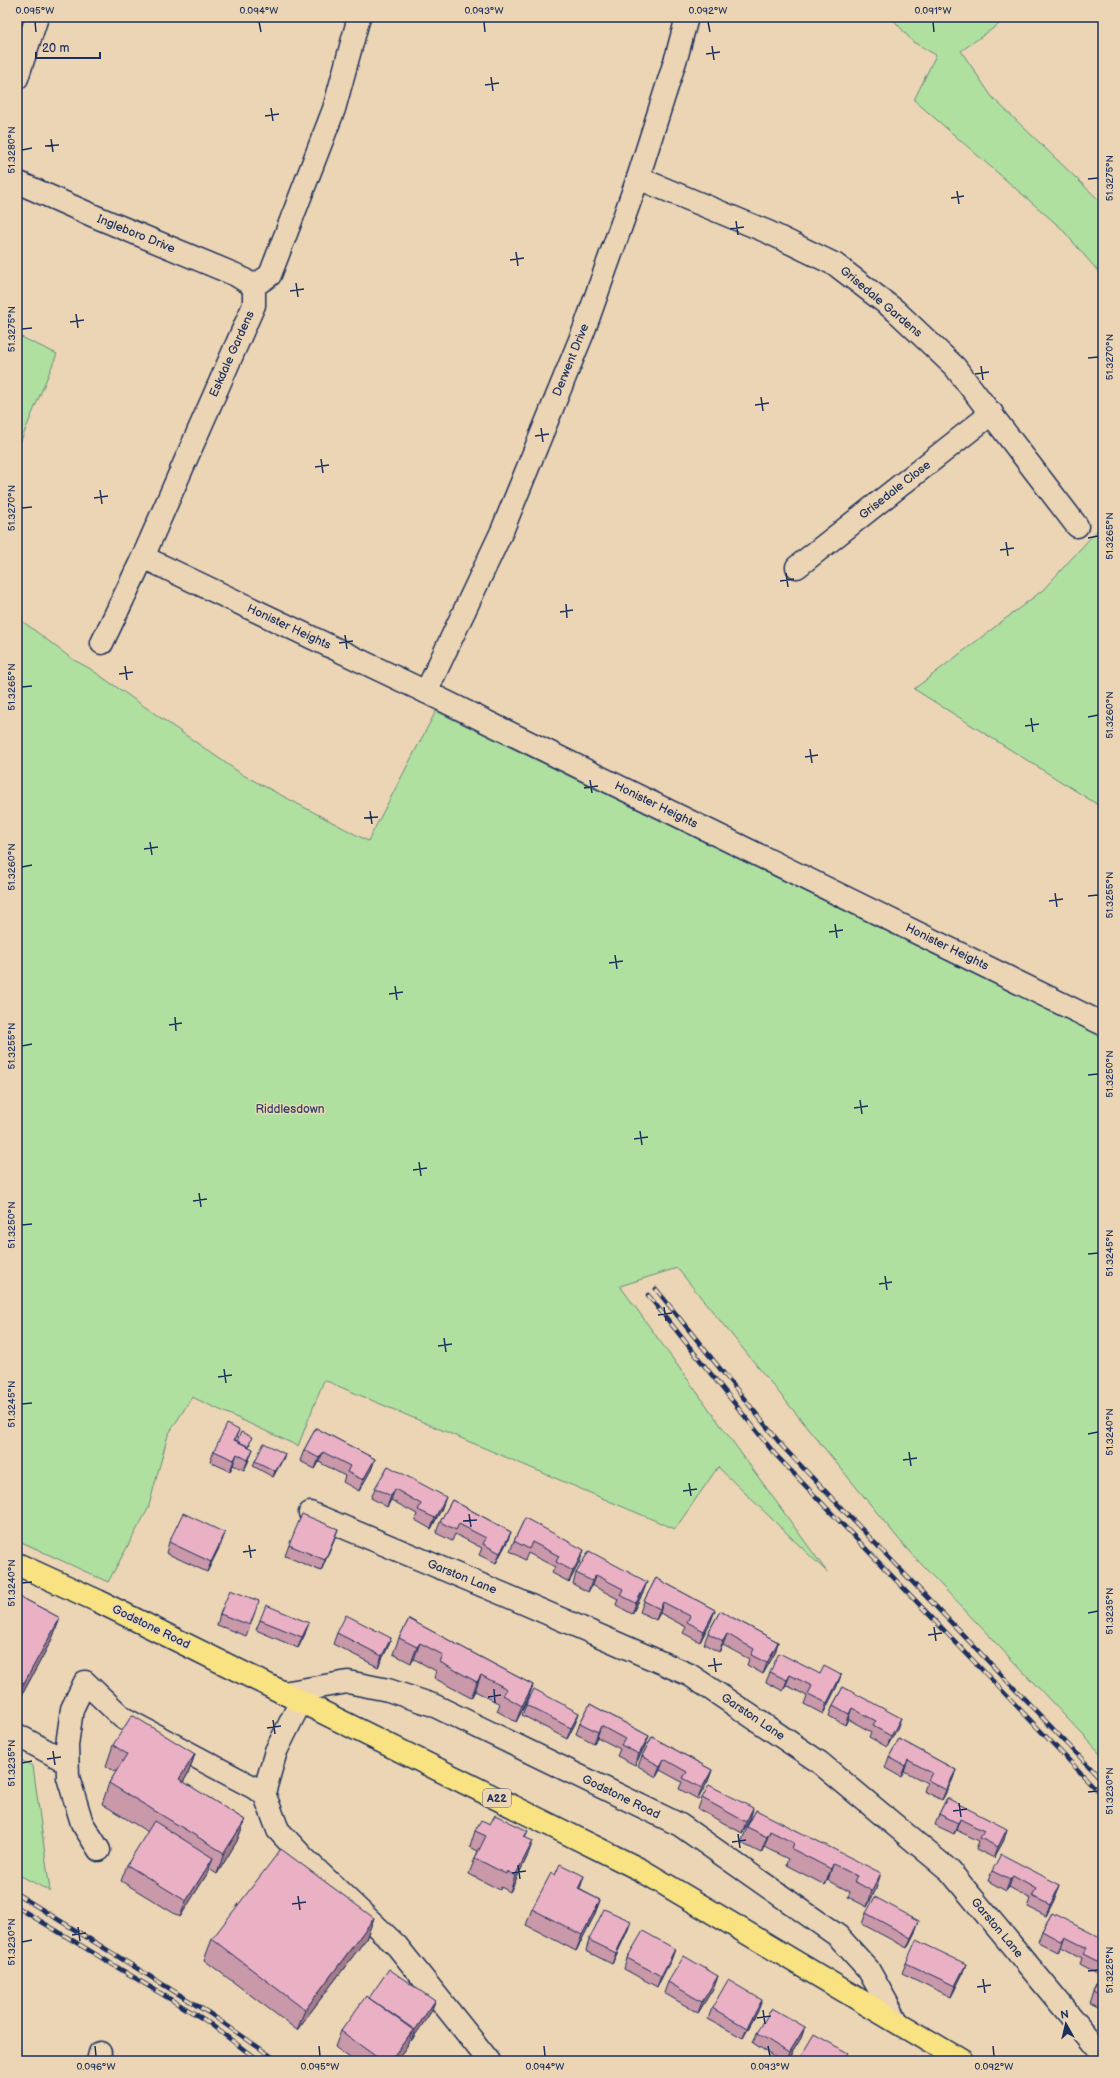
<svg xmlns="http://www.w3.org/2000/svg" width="1120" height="2078" viewBox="0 0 1120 2078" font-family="'Balsamiq Sans',sans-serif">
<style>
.green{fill:#b0e0a0;stroke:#66887f}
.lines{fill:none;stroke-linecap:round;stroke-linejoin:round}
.minor-casing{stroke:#1b2f5e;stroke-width:25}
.highway-casing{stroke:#1b2f5e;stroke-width:25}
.minor{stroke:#ebd5b4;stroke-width:22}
.highway{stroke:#f8e281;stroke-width:22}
.rail-casing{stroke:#1b2f5e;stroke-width:4.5}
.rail{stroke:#ebd5b4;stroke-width:3;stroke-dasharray:9;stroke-linecap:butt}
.wall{fill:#c998a9;stroke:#1b2f5e}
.shaded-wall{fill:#a47c89;stroke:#1b2f5e}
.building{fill:#eab1c4;stroke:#1b2f5e}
.ticks{fill:none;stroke:#1b2f5e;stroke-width:1.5}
.labels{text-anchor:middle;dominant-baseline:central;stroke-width:3;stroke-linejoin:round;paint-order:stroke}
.shield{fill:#ebd5b4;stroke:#596178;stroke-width:1}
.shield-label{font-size:11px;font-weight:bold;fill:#1b2f5e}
.street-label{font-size:12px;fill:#1b2f5e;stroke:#ebd5b4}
.park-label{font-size:12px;fill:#2a4165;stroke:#ebd5b4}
.neatline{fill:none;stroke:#1b2f5e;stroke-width:1.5}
.ticks-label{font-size:10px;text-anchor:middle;fill:#1b2f5e}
</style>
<rect width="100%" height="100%" fill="#ebd5b4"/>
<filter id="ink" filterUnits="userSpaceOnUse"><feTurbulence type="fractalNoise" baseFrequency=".025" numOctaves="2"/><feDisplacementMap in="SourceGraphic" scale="8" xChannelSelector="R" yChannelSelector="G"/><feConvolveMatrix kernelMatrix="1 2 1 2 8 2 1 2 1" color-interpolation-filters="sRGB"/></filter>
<g filter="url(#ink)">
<g class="green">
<path d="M891,17H917L921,22L929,17H1009L961,51L992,97L1103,204V277L1061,228L914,100L936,55L913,42Z"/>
<path d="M17,335L57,354L17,450Z"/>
<path d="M1103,524V808L914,689L1043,590Z"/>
<path d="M17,617L72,659L89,668L243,775L368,841L436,711L1103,1037V1756L906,1548L677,1268L620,1286L827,1572L718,1467L675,1529L324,1380L298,1446L192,1397L168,1435L148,1509L108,1582L17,1540Z"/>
<path d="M17,1758L33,1766L50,1891L17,1874Z"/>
</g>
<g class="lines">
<g class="minor-casing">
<g id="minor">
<path d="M17,78L37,17"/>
<path d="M638,178L768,232L836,265L896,311L955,367L1077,526"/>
<path d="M17,182L94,216L236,275L254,286"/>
<path d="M143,557L426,692L1103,1024"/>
<path d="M797,567L992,413"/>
<path d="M102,643L143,557L254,305V286L270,275L334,109L359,17"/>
<path d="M426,692L502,531L584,330L638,178L677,55L687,17"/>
<path d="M310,1513L510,1597L690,1675L819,1762L950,1871L1103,2055"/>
<path d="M283,1693L348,1682L388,1690L433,1705L680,1825L838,1936L868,1969L897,2021"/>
<path d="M17,1735L67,1762"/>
<path d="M264,1793L276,1751L301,1701"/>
<path d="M99,1850L82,1823L68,1777L67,1745L72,1709L85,1682L123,1718L264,1793L278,1830L303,1857L397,1946L489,2061"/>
<path d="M98,2061L100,2053"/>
</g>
</g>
<g class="highway-casing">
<path id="highway" d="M17,1564L98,1601L641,1870L962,2061"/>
</g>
<use href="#minor" class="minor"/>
<use href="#highway" class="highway"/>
<g class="rail-casing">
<g id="rail">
<path d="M656,1289L783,1447L1103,1781"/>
<path d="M648,1295L774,1453L1103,1796"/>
<path d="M17,1894L209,2013L278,2061"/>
<path d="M17,1907L205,2020L259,2061"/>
</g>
</g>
<use href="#rail" class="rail"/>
</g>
<g class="wall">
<path d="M316,1428L375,1459L371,1470L359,1491L343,1482L345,1476L319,1462L315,1469L300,1461L304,1450Z"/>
<path d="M239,1430L235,1440L237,1441L250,1443L249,1447V1460L244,1470L233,1465L230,1471L210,1462L214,1451Z"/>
<path d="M285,1454L283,1459L273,1477L253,1466L255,1461Z"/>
<path d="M388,1466L442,1508L431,1529L415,1520L417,1514L391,1500L387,1507L371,1498L375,1488Z"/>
<path d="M452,1500L511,1532L507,1542L496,1563L479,1555L482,1548L455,1534L452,1541L436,1533L440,1522Z"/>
<path d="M525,1518L580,1561L569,1582L552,1573L555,1567L528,1553L525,1560L510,1551L514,1541Z"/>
<path d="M338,1529L321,1571L285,1556L289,1545Z"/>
<path d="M169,1542L221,1544L207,1572L166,1553Z"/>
<path d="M589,1551L643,1593L632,1614L616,1605L618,1599L592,1585L588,1592L573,1584L576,1573Z"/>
<path d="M656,1578L715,1610L711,1621L700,1642L683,1633L686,1627L660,1613L656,1620L640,1612L644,1601Z"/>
<path d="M17,1595L60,1618L52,1639L17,1704Z"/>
<path d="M720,1611L778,1642L775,1653L763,1674L747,1665L749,1659L723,1645L719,1652L704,1644L708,1633Z"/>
<path d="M255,1612L246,1636L217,1625L220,1614Z"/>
<path d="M409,1619L533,1685L527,1701L516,1722L497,1711L500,1704L475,1691L471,1698L434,1678L436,1671L414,1659L411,1663L393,1654L399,1638Z"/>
<path d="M260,1620L305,1634L298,1648L256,1630Z"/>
<path d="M337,1633L391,1638L387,1649L378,1667L333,1644Z"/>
<path d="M770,1672L820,1674L841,1675L837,1686L823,1714L804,1704L807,1696L786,1685L783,1691L766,1682Z"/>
<path d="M843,1687L897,1729L887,1747L869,1737L871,1732L848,1719L845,1725L829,1716L833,1705Z"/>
<path d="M590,1704L649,1736L645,1746L635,1765L617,1756L620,1749L597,1737L594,1743L576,1734L580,1723Z"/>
<path d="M526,1705L579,1713L575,1724L567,1739L522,1715Z"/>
<path d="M652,1737L712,1770L708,1781L698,1799L679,1789L682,1782L660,1770L656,1777L638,1766L642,1756Z"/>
<path d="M899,1739L956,1770L952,1781L942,1800L924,1791L927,1783L904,1771L901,1777L885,1768L889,1757Z"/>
<path d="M113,1745L195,1754L188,1774L183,1782L245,1820L237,1841L217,1874L209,1869L207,1874L180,1917L121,1881L127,1865L148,1832L102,1804L109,1783L116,1772L106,1766Z"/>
<path d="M702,1798L753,1808L750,1819L742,1833L698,1809Z"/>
<path d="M947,1798L1004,1840L994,1858L976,1849L979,1841L956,1830L954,1834L935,1825L939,1814Z"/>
<path d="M756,1810L876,1889L867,1907L848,1897L850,1892L828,1880L825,1885L786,1865L788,1859L764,1847L761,1853L741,1843L747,1827Z"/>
<path d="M490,1824L528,1831L525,1837L527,1857L510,1892L501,1887L500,1890L469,1874L475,1858L478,1851L470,1847L475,1831Z"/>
<path d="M992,1871L1060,1885L1056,1896L1046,1916L1028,1907L1031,1899L1009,1887L1006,1891L988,1881Z"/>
<path d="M579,1889L600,1900L594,1916L576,1951L526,1925L532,1909Z"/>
<path d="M866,1913L915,1932L907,1948L862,1924Z"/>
<path d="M1052,1913L1103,1964L1097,1974L1080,1965L1082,1958L1061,1947L1058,1952L1038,1942L1042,1931Z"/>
<path d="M374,1918L366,1939L297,2030L204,1960L212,1939Z"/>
<path d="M631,1921L627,1932L612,1964L586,1951L589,1940Z"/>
<path d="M675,1949L671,1960L657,1987L624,1969L627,1958Z"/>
<path d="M906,1963L962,1975L951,1997L902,1973Z"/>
<path d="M1103,1973V2010L1089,2003L1093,1992Z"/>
<path d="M718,1976L714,1987L698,2013L664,1993L668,1982Z"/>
<path d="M369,1998L435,2001L431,2012L411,2041L409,2039L407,2046L396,2061H354L335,2047L341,2031Z"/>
<path d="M712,2008L758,2011L743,2038L708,2019Z"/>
<path d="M805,2027L801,2038L787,2061H781L753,2043L757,2033Z"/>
</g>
<g class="shaded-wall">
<path d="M253,1449L249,1460L244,1470L248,1460Z"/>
<path d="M323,1452L319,1462L315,1469L319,1458Z"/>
<path d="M237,1454L233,1465L230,1471L234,1460Z"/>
<path d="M285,1454L283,1459L273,1477L275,1471Z"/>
<path d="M375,1459L371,1470L359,1491L363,1480Z"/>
<path d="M395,1489L391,1500L387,1507L391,1496Z"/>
<path d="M446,1497L442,1508L431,1529L435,1518Z"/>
<path d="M338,1529L334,1540L321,1571L325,1560Z"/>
<path d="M511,1532L507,1542L496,1563L500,1553Z"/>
<path d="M225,1533L221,1544L207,1572L211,1562Z"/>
<path d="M584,1550L580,1561L569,1582L573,1571Z"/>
<path d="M596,1575L592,1585L588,1592L592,1581Z"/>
<path d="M647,1582L643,1593L632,1614L636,1603Z"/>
<path d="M663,1602L660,1613L656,1620L660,1609Z"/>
<path d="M715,1610L711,1621L700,1642L704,1631Z"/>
<path d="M60,1618L52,1639L17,1704L24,1683Z"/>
<path d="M309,1623L305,1634L298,1648L302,1637Z"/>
<path d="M727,1634L723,1645L719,1652L723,1641Z"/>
<path d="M391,1638L387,1649L378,1667L382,1656Z"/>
<path d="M778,1642L775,1653L763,1674L767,1663Z"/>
<path d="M420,1643L414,1659L411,1663L417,1647Z"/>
<path d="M481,1675L475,1691L471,1698L477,1682Z"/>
<path d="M790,1675L786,1685L783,1691L787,1680Z"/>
<path d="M841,1675L837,1686L823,1714L827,1703Z"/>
<path d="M533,1685L527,1701L516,1722L522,1706Z"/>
<path d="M852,1708L848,1719L845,1725L849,1714Z"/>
<path d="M579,1713L575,1724L567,1739L571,1728Z"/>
<path d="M901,1718L897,1729L887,1747L891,1736Z"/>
<path d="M601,1726L597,1737L594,1743L598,1732Z"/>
<path d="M649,1736L645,1746L635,1765L639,1754Z"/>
<path d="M195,1754L188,1774L172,1800L179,1779Z"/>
<path d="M664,1759L660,1770L656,1777L660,1766Z"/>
<path d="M908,1760L904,1771L901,1777L905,1766Z"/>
<path d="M712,1770L708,1781L698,1799L702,1788Z"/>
<path d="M956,1770L952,1781L942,1800L946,1790Z"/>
<path d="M753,1808L750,1819L742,1833L746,1822Z"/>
<path d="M960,1819L956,1830L954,1834L958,1823Z"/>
<path d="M245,1820L237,1841L217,1874L224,1853Z"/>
<path d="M1007,1829L1004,1840L994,1858L998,1847Z"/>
<path d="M770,1831L764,1847L761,1853L767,1837Z"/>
<path d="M533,1841L527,1857L510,1892L515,1876Z"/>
<path d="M213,1858L207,1874L180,1917L186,1901Z"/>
<path d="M833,1864L828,1880L825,1885L831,1869Z"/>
<path d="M881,1873L876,1889L867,1907L872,1891Z"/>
<path d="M584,1876L579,1892L578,1889Z"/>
<path d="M1013,1876L1009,1887L1006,1891L1010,1880Z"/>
<path d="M1060,1885L1056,1896L1046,1916L1050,1905Z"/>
<path d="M600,1900L594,1916L576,1951L582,1935Z"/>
<path d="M374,1918L366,1939L297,2030L305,2010Z"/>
<path d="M631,1921L627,1932L612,1964L616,1953Z"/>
<path d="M919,1921L915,1932L907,1948L911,1938Z"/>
<path d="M1065,1937L1061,1947L1058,1952L1062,1942Z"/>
<path d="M675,1949L671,1960L657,1987L661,1976Z"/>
<path d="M1103,1960V1964L1097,1974L1101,1963Z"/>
<path d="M966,1964L962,1975L951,1997L955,1986Z"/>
<path d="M718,1976L714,1987L698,2013L702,2002Z"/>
<path d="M762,2000L758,2011L743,2038L747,2028Z"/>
<path d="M435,2001L431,2012L411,2041L415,2030Z"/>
<path d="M805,2027L801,2038L787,2061H786L789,2053Z"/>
<path d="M413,2030L407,2046L396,2061H390Z"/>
</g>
<g class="building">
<path d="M227,1424L239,1430L234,1440L253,1449L248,1460L237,1454L234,1460L214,1451Z"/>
<path d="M316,1428L375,1459L363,1480L347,1472L350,1466L323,1452L319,1458L304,1450Z"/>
<path d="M241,1432L252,1437L248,1446L237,1441Z"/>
<path d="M264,1443L285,1454L275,1471L255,1461Z"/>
<path d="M388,1466L446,1497L435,1518L418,1510L421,1504L395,1489L391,1496L375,1488Z"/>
<path d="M452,1500L511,1532L500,1553L483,1544L486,1538L459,1524L456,1530L440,1522Z"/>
<path d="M183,1513L225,1533L211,1562L169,1542Z"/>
<path d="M302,1514L338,1529L325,1560L289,1545Z"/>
<path d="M525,1518L584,1550L573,1571L556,1562L559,1556L532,1542L529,1549L514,1541Z"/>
<path d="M589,1551L647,1582L636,1603L620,1595L623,1589L596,1575L592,1581L576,1573Z"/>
<path d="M656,1578L715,1610L704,1631L687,1622L690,1616L663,1602L660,1609L644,1601Z"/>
<path d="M230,1590L259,1601L250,1625L220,1614Z"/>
<path d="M17,1595L60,1618L24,1683L17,1679Z"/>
<path d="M266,1605L309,1623L302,1637L260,1620Z"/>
<path d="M720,1611L778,1642L767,1663L751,1655L754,1649L727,1634L723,1641L708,1633Z"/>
<path d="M346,1615L391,1638L382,1656L337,1633Z"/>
<path d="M409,1619L533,1685L522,1706L503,1695L507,1689L481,1675L477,1682L440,1662L443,1655L420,1643L417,1647L399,1638Z"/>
<path d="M779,1653L820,1674L824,1666L841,1675L827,1703L808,1694L812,1686L790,1675L787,1680L770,1672Z"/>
<path d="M843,1687L901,1718L891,1736L873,1726L876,1721L852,1708L849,1714L833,1705Z"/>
<path d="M534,1689L579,1713L571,1728L526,1705Z"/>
<path d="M590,1704L649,1736L639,1754L621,1745L625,1739L601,1726L598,1732L580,1723Z"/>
<path d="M132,1715L195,1754L179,1779L245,1820L224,1853L109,1783L127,1754L113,1745Z"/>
<path d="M652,1737L712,1770L702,1788L683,1778L687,1772L664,1759L660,1766L642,1756Z"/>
<path d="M899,1739L956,1770L946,1790L928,1780L932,1773L908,1760L905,1766L889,1757Z"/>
<path d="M709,1785L753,1808L746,1822L702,1798Z"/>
<path d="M947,1798L1007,1829L998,1847L980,1838L984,1831L960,1819L958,1823L939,1814Z"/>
<path d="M756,1810L881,1873L872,1891L854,1881L857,1876L833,1864L831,1869L792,1849L794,1843L770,1831L767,1837L747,1827Z"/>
<path d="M495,1815L528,1831L524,1837L533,1841L515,1876L507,1871L506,1874L475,1858L486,1836L475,1831L481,1820L490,1824Z"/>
<path d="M154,1821L213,1858L186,1901L127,1865Z"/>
<path d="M281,1849L374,1918L305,2010L212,1939Z"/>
<path d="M1001,1854L1060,1885L1050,1905L1032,1896L1036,1889L1013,1876L1010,1880L992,1871Z"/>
<path d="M560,1864L584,1876L578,1889L600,1900L582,1935L532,1909L551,1873L555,1875Z"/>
<path d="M875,1897L919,1921L911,1938L866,1913Z"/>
<path d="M604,1909L631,1921L616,1953L589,1940Z"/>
<path d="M1052,1913L1103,1939V1960L1101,1963L1083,1954L1087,1948L1065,1937L1062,1942L1042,1931Z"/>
<path d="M643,1931L675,1949L661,1976L627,1958Z"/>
<path d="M916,1940L966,1964L955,1986L906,1963Z"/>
<path d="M684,1956L718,1976L702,2002L668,1982Z"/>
<path d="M389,1969L435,2001L415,2030L369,1998Z"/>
<path d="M1103,1973V1997L1093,1992Z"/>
<path d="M728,1980L762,2000L747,2028L712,2008Z"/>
<path d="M366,1996L413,2030L390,2061H382L341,2031Z"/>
<path d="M772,2008L805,2027L789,2053L757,2033Z"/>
<path d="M814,2034L848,2053L843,2061H798Z"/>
</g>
</g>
<path class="ticks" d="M35,22L36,32M259,22L261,32M484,22L485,32M708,22L710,32M933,22L934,32M712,46L714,60M706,54L720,52M491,77L493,91M485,85L499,83M271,108L273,121M265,116L279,114M51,139L53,152M45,146L59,145M22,150L32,148M1088,179L1098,178M957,191L959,204M951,198L964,196M736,221L738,235M730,229L744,227M516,252L518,266M510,260L524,258M296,283L298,297M290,291L304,289M76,314L78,328M70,322L84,320M22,329L32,328M1088,358L1098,357M981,366L983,380M975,374L989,372M761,397L763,411M755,405L769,403M541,428L543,442M535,436L549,434M321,459L323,473M315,467L329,465M100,490L102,504M94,498L108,496M22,508L32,507M1088,538L1098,536M1006,542L1008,556M1000,550L1014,548M786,573L788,587M780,581L794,579M566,604L567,618M560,612L573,610M345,635L347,649M339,643L353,641M125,666L127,680M119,674L133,672M22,687L32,686M1088,717L1098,715M1031,718L1033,732M1025,726L1039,724M810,749L812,763M805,757L818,755M590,780L592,793M584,788L598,786M370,811L372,824M364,818L378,817M150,842L152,855M144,849L158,847M22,867L32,865M1055,893L1057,907M1088,896L1098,895M1049,901L1063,899M835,924L837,938M829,932L843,930M615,955L617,969M609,963L623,961M395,986L397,1000M389,994L403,992M175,1017L176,1031M169,1025L182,1023M22,1046L32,1044M1088,1075L1098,1074M860,1100L862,1114M854,1108L868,1106M640,1131L642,1145M634,1139L648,1137M419,1162L421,1176M413,1170L427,1168M199,1193L201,1207M193,1201L207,1199M22,1225L32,1224M1088,1254L1098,1253M885,1276L887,1290M879,1284L892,1282M664,1307L666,1321M658,1315L672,1313M444,1338L446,1352M438,1346L452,1344M224,1369L226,1383M218,1377L232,1375M22,1404L32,1403M1088,1434L1098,1432M909,1452L911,1466M903,1460L917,1458M689,1483L691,1496M683,1491L697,1489M469,1514L471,1527M463,1521L477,1520M249,1545L251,1558M243,1552L256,1550M22,1583L32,1582M1088,1613L1098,1611M934,1627L936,1641M928,1635L942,1633M714,1658L716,1672M708,1666L722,1664M494,1689L495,1703M488,1697L501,1695M273,1720L275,1734M267,1728L281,1726M53,1751L55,1765M47,1759L61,1757M22,1763L32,1761M1088,1792L1098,1791M959,1803L961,1817M953,1811L967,1809M738,1834L740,1848M732,1842L746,1840M518,1865L520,1879M512,1873L526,1871M298,1896L300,1910M292,1904L306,1902M78,1927L80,1941M72,1935L86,1933M22,1942L32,1940M1088,1971L1098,1970M983,1979L985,1993M977,1987L991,1985M763,2010L765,2024M757,2018L771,2016M95,2046L96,2056M319,2046L320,2056M544,2046L545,2056M768,2046L770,2056M993,2046L994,2056"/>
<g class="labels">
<rect class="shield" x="483" y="1789" width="28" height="18" rx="3"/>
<g class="shield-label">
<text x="497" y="1798">A22</text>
</g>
<g class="street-label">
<text transform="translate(136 234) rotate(22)">Ingleboro Drive</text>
<text transform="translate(881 302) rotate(40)">Grisedale Gardens</text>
<text transform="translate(232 354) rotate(-66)">Eskdale Gardens</text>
<text transform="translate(571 360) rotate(-68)">Derwent Drive</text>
<text transform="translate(895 490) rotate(-38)">Grisedale Close</text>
<text transform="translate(289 627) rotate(25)">Honister Heights</text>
<text transform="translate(656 805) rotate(26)">Honister Heights</text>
<text transform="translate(947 947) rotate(26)">Honister Heights</text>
<text transform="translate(462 1577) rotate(22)">Garston Lane</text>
<text transform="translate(151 1627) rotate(26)">Godstone Road</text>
<text transform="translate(753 1717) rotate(34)">Garston Lane</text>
<text transform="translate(621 1797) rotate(26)">Godstone Road</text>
<text transform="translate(997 1928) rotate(50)">Garston Lane</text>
</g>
<g class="park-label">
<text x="290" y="1109">Riddlesdown</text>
</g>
</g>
<rect width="1120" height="2078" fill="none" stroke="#ebd5b4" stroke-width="44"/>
<g transform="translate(1066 2024) rotate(352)" stroke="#ebd5b4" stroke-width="3" paint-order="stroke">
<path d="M0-3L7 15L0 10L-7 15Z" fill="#1b2f5e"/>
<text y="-6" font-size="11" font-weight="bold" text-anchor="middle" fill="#1b2f5e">N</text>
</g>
<path d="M36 52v6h64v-6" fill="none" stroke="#1b2f5e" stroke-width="2"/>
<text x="42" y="52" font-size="12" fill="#1b2f5e" stroke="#ebd5b4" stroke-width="3" paint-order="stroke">20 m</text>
<rect x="22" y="22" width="1076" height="2034" class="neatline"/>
<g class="ticks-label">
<text x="35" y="14">0.095°W</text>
<text x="259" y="14">0.094°W</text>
<text x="484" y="14">0.093°W</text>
<text x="708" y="14">0.092°W</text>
<text x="933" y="14">0.091°W</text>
<text transform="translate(11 150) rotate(-90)" y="4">51.3280°N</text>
<text transform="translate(1109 178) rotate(-90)" y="4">51.3275°N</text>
<text transform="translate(11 329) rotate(-90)" y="4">51.3275°N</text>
<text transform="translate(1109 357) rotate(-90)" y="4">51.3270°N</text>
<text transform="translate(11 508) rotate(-90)" y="4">51.3270°N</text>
<text transform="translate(1109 536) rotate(-90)" y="4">51.3265°N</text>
<text transform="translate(11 687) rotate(-90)" y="4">51.3265°N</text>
<text transform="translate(1109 715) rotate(-90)" y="4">51.3260°N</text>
<text transform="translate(11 867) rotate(-90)" y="4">51.3260°N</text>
<text transform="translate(1109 895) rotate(-90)" y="4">51.3255°N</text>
<text transform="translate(11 1046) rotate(-90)" y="4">51.3255°N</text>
<text transform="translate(1109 1074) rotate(-90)" y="4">51.3250°N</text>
<text transform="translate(11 1225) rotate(-90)" y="4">51.3250°N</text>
<text transform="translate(1109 1253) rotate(-90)" y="4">51.3245°N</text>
<text transform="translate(11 1404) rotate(-90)" y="4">51.3245°N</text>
<text transform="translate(1109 1432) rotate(-90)" y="4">51.3240°N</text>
<text transform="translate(11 1583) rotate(-90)" y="4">51.3240°N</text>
<text transform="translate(1109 1611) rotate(-90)" y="4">51.3235°N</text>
<text transform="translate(11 1763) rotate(-90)" y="4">51.3235°N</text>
<text transform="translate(1109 1791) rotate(-90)" y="4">51.3230°N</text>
<text transform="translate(11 1942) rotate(-90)" y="4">51.3230°N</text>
<text transform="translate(1109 1970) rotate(-90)" y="4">51.3225°N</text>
<text x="96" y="2070">0.096°W</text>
<text x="320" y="2070">0.095°W</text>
<text x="545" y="2070">0.094°W</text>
<text x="770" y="2070">0.093°W</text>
<text x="994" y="2070">0.092°W</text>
</g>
</svg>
